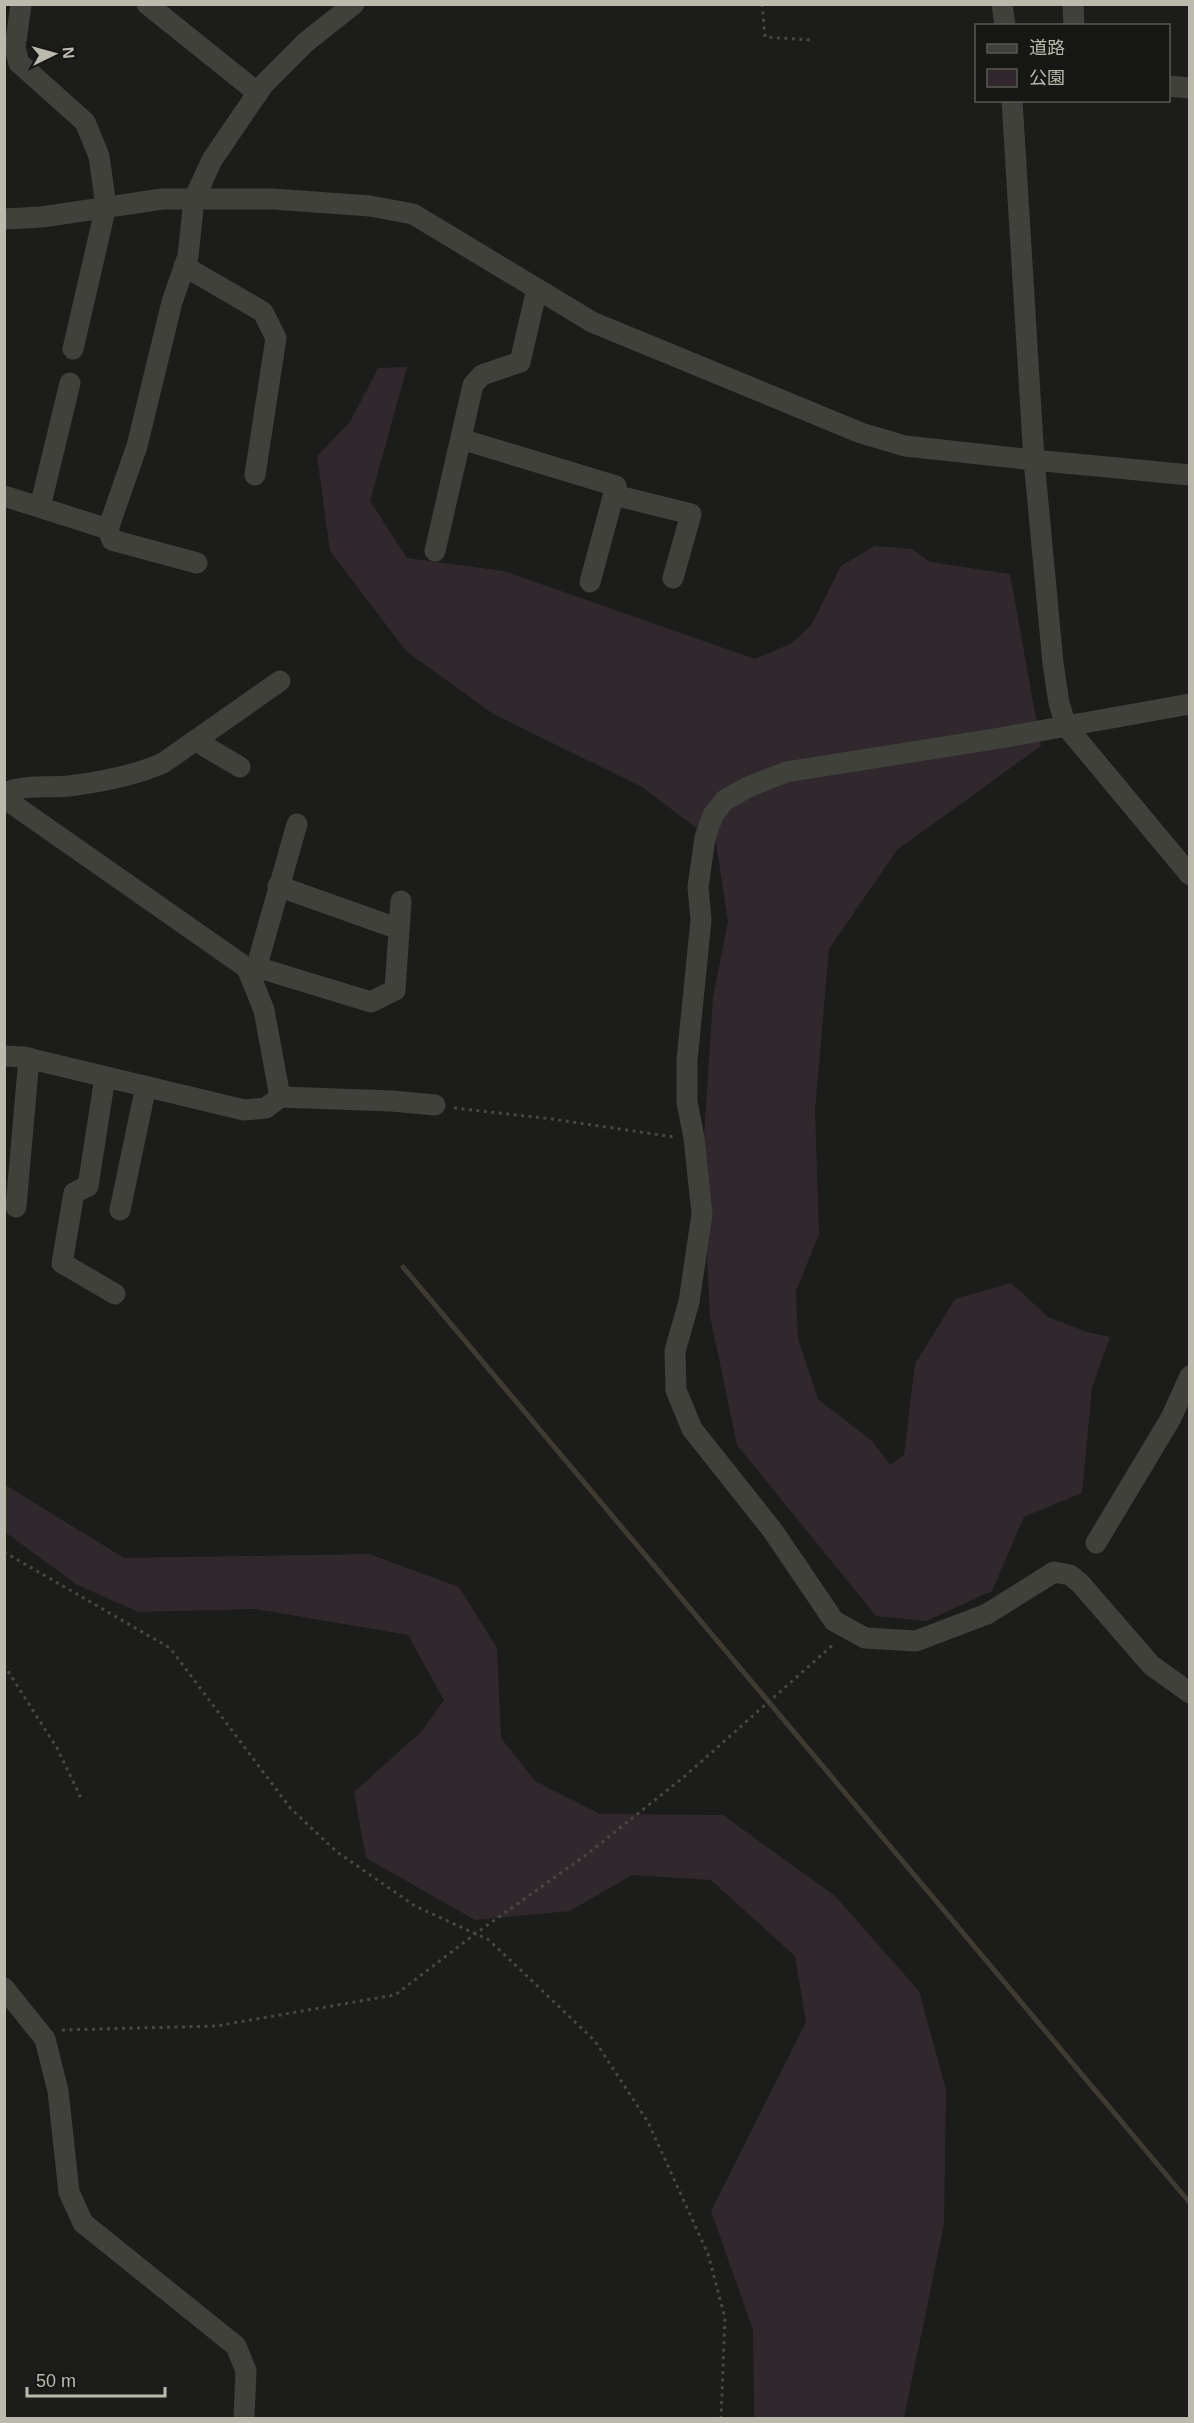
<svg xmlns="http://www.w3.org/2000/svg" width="1194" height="2423" viewBox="0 0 1194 2423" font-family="Helvetica,'Noto Sans JP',sans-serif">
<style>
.green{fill:#31282e}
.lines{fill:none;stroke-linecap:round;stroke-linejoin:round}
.stream{stroke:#403b30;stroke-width:5}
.path{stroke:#484841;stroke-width:3;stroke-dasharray:3 4.5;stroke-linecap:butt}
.minor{stroke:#41413b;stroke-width:21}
</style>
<rect width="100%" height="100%" fill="#1c1c1a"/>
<g class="green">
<path d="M407,367L370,501L407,558L504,571L755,659L792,643L812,624L841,566L875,546L912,549L930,562L1010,574L1041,746L897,850L829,949L815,1111L819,1234L796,1291L798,1339L818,1399L872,1441L890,1465L904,1455L915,1364L955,1299L1011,1283L1048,1317L1087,1332L1110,1337L1092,1388L1082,1493L1024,1517L992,1591L926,1621L876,1616L737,1445L710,1316L702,1166L713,998L728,921L716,843L642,787L493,714L406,651L330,551L317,456L350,422L378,368Z"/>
<path d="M4,1484L124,1558L369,1554L459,1587L497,1648L501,1738L535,1781L600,1814L723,1815L835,1896L919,1991L946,2090L944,2224L904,2418H754L753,2330L711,2211L806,2022L795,1956L711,1880L632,1875L570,1911L475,1920L366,1858L354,1792L421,1732L444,1700L408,1635L256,1609L138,1612L76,1584L5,1532Z"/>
</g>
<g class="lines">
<path class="stream" d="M403,1267L1190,2203"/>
<g class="path">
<path d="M762,4L765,37L810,40"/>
<path d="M454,1108L552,1119L674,1137"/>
<path d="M4,1552L170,1648L291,1809L337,1852L415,1906L489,1940L595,2041L648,2122L708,2254L725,2318L721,2418"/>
<path d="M4,1665L57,1748L82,1800"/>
<path d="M62,2030L216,2026L395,1995L475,1934L586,1855L685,1776L835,1643"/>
</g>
<g class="minor">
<path d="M21,4L15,48L19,63L85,122L99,156L106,206L73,349"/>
<path d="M147,4L258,93"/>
<path d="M1002,4L1005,26"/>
<path d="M1073,4L1074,26"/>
<path d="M1168,86L1190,88"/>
<path d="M1012,100L1034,460L1190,475"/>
<path d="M4,219L42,217L162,199H273L370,206L413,214L592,322L861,433L905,446L1034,460L1053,663L1059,703L1066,726L1190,875"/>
<path d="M184,266L263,312L276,338L255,475"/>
<path d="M461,439L616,486L590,582"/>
<path d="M614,495L691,514L673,578"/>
<path d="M4,496L108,529L137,446L172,302L188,256L194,199L212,160L263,85L306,42L354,4"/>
<path d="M40,507L70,383"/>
<path d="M108,529L112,540L197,563"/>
<path d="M435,551L473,385L482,375L520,362L537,289"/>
<path d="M1190,704L1000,738L786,772L748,787L725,800L713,815L705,838L698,887L701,920L687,1060V1102L694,1138L702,1214L689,1302L675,1351L676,1390L692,1429L773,1531L834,1621L865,1638L916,1641L987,1614L1054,1572L1070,1575L1080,1583L1151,1665L1190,1693"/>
<path d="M196,741L240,767"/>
<path d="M4,793C26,784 46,788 69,786C101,782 134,776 163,763L280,681"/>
<path d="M4,798L247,968L266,970L371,1002L395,990L401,901"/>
<path d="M278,886L399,929"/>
<path d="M256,969L297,824"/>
<path d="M4,1056L23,1057L244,1110L266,1108L280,1097L264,1010L247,968"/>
<path d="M105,1077L88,1186L74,1193L62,1263L115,1294"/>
<path d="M280,1097L392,1101L435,1105"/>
<path d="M16,1207L29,1058"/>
<path d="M120,1210L146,1086"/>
<path d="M1096,1543L1171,1418L1190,1376"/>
<path d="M4,1988L45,2039L58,2091L69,2192L83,2223L236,2346L246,2371L244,2418"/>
</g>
</g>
<rect width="1194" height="2423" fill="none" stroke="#bbbaad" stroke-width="12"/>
<rect x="975" y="24" width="195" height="78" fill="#171715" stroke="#595852" stroke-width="1.5"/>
<rect x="987" y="44" width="30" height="9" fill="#41413b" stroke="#595852" stroke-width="1.5"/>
<text x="1029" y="54" font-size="18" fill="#bbbaad">道路</text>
<rect x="987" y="69" width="30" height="18" fill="#31282e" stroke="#595852" stroke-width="1.5"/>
<text x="1029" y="84" font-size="18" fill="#bbbaad">公園</text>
<g transform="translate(54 54) rotate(85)" stroke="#171715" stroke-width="4.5" paint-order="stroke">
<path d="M0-4.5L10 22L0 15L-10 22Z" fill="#bbbaad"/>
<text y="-9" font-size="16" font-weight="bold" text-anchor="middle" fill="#bbbaad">N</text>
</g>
<path d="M27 2387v9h138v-9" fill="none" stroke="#bbbaad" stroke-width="3"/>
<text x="36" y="2387" font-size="18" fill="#bbbaad" stroke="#171715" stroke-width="4.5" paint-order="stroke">50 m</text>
</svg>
